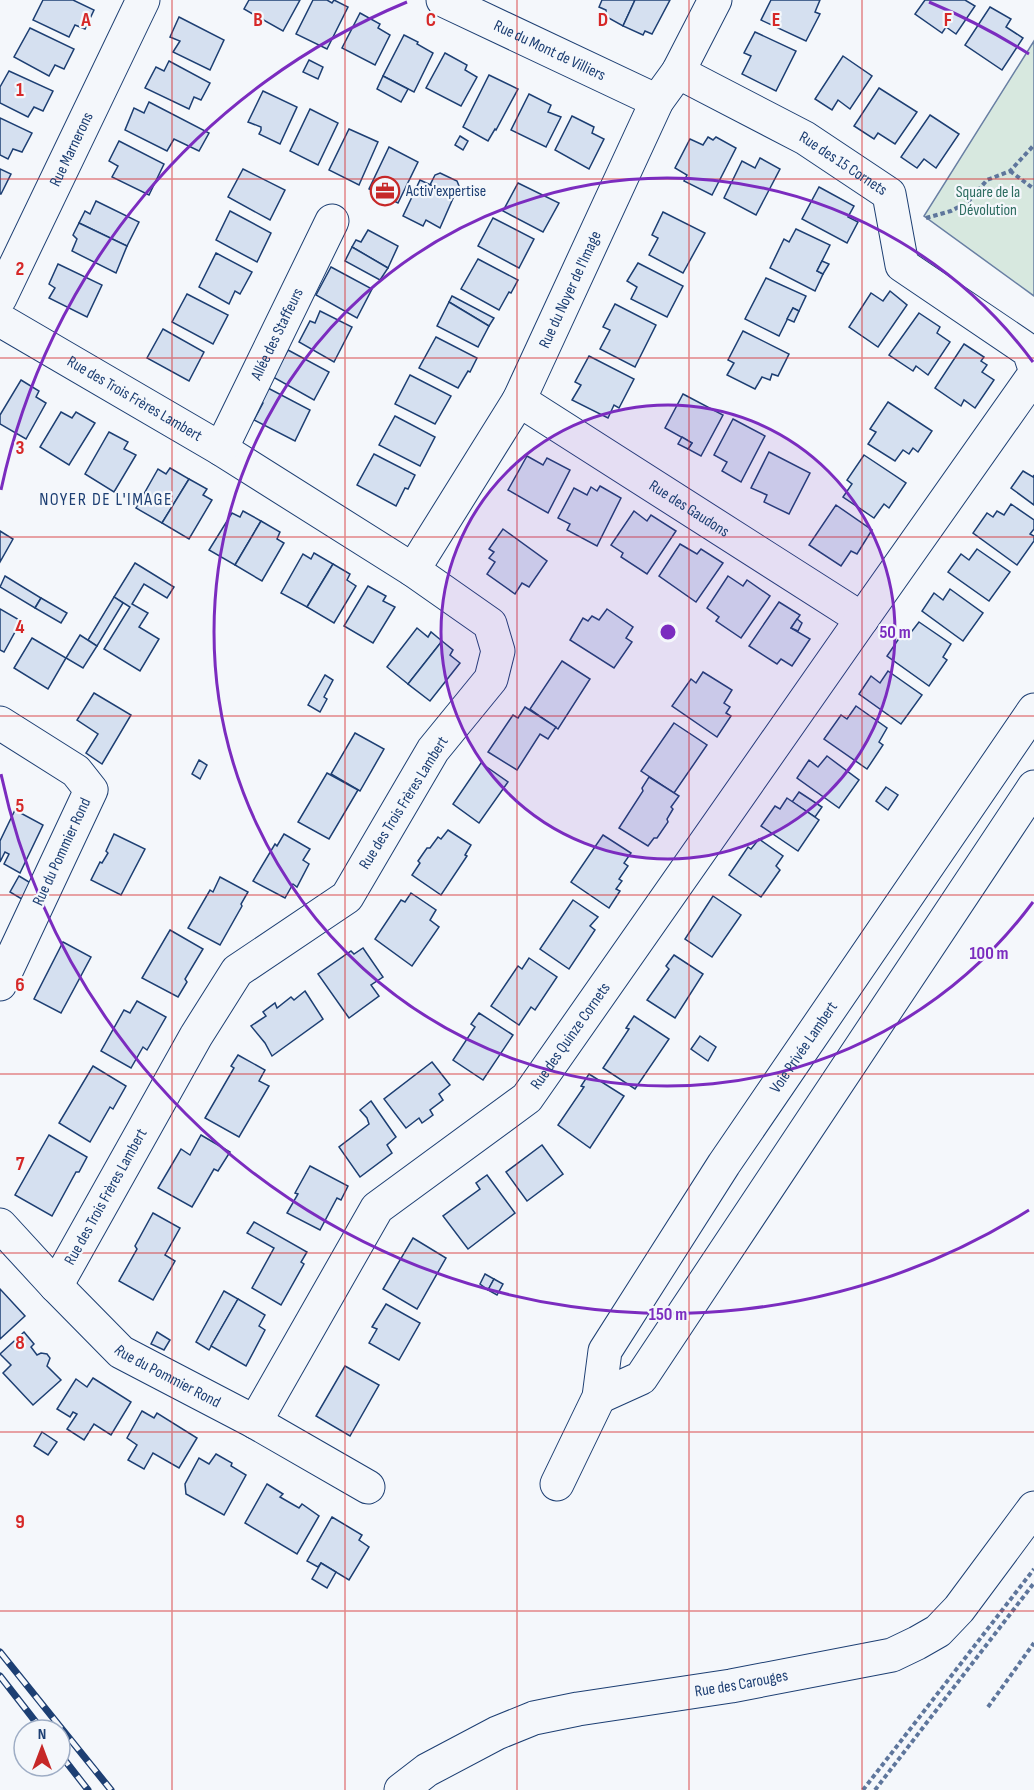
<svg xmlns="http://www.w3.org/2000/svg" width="1034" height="1790" viewBox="0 0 1034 1790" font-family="'Sofia Sans Condensed',sans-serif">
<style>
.green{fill:#d7e8df;stroke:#687fa3;stroke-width:1.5}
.building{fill:#d5e0f0;stroke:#1d3f73;stroke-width:1.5}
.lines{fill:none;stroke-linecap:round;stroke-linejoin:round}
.minor-casing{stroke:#1d3f73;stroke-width:35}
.major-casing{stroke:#1d3f73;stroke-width:35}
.path{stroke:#5e769c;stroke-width:4;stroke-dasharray:4.5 3;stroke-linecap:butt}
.minor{stroke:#f4f7fb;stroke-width:33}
.major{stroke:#f4f7fb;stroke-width:33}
.rail-casing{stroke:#1d3f73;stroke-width:7}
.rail{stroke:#f4f7fb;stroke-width:4.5;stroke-dasharray:14;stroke-linecap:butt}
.grid{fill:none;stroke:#d62828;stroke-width:1.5;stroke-opacity:0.55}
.ring{fill:none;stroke:#7b2cbf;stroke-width:3}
.labels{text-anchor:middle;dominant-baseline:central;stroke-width:4.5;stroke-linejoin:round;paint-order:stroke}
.street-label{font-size:16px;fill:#1d3f73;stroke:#f4f7fb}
.poi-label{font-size:16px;fill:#1d3f73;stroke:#f4f7fb;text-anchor:start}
.park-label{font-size:16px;fill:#2c6c60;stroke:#f4f7fb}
.neighbourhood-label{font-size:18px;letter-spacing:1.5px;fill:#1d3f73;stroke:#f4f7fb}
.grid-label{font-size:20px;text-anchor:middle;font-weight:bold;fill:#d62828;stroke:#f4f7fb;stroke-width:4.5;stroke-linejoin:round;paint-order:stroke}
.centre{fill:#7b2cbf;stroke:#f4f7fb;stroke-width:3}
.ring-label{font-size:18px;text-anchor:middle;font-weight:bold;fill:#7b2cbf;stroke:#f4f7fb;stroke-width:4.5;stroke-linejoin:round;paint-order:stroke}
</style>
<rect width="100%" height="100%" fill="#f4f7fb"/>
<path class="green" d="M1034,41V296L924,216Z"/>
<g class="building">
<path d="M43,0H73L94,10L85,29L75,25L69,37L33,20Z"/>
<path d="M249,0H300L283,31L244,9Z"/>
<path d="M313,0H327L332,3L334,0L348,7L327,49L296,34Z"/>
<path d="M602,0H635L623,26L605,16L606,14V10L599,7Z"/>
<path d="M635,0H670L652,34L645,31L643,35L623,26Z"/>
<path d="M771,0H820L815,12L820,14L806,41L761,20Z"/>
<path d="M925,0H965L975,6L956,34L946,27L942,33L915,14Z"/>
<path d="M990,7L1011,19L1006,27L1023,38L1002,70L965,45Z"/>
<path d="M360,13L380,24L378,28L390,35L375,65L342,48Z"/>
<path d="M179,17L224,40L210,70L173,52L180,41L170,37Z"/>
<path d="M30,28L74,49L64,69L55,65L49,76L14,57Z"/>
<path d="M755,32L796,51L776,91L742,74L751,56L744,53Z"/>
<path d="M404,35L418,42L417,44L433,53L414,92L383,76Z"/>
<path d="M445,53L467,65L465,70L477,77L461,106L426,88Z"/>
<path d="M843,56L872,76L850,109L838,100L832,110L815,99Z"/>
<path d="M309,60L323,67L318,79L303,72Z"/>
<path d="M169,61L210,83L201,100L194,97L189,109L145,88L156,67L164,71Z"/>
<path d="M9,71L53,91L43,111L34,107L28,117L0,103V87Z"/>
<path d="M489,75L518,89L496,130L495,129L488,141L463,127Z"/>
<path d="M383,76L408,89L401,102L377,89Z"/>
<path d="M879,88L917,112L895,144L878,133L874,139L854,126Z"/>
<path d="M263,91L297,107L280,144L259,134L261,130V127L248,122Z"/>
<path d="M529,94L551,105L548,112L561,117L546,147L511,130Z"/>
<path d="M149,102L209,133L199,151L174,139L167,151L125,130L134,108L144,113Z"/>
<path d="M310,109L338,123L318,165L290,151Z"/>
<path d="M930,115L959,134L936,168L924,159L917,168L901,157Z"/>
<path d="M572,116L594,127L592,133L604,139L589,169L555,150Z"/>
<path d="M0,118L32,133L22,152L13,149L8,159L0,155Z"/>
<path d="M349,129L378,142L359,185L329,170Z"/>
<path d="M460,136L468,141L463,150L455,145Z"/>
<path d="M708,137L713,140L716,137L736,148L712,195L684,181L687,175L675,168L690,139L703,145Z"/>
<path d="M119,141L164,164L149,195L112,177L118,166L109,161Z"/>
<path d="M389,147L418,162L398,203L369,189Z"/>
<path d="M760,158L780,169L756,215L724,198L742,161L755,168Z"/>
<path d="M0,169L11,174L1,194H0Z"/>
<path d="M243,169L285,190L270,220L228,197Z"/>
<path d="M440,173L457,181L459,186L454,196L430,185L435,175Z"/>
<path d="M420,180L454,196L440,228L426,220L423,226L403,216Z"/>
<path d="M518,183L559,203L543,232L503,211Z"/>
<path d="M819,187L854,206L848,217L858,222L847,243L802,219Z"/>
<path d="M96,201L139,222L127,246L79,223L85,211L90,214Z"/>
<path d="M230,211L271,233L257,262L216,240Z"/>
<path d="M663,212L705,233L683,273L649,255L658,238L652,235Z"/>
<path d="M493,218L534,239L519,268L478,246Z"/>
<path d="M79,223L127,246L116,273L72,251L77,239L73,235Z"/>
<path d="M796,229L830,245L817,271L823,274L815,291L770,268L784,239L789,242Z"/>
<path d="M368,230L398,246L388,268L352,247L356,240L361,242Z"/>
<path d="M352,247L388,268L380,280L345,261Z"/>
<path d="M216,253L252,272L240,294L235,291L229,304L199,287Z"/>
<path d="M478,259L518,280L511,293L509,292L499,310L461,289Z"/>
<path d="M822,261L829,264L823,274L817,271Z"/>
<path d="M638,263L683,286L667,317L631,299L637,287L627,281Z"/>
<path d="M58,264L102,285L87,317L49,298L55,288L49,284Z"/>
<path d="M331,267L372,289L357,318L316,295Z"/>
<path d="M766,278L806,296L799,311L793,308L779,336L745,319Z"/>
<path d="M890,291L907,305L878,347L849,327L871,293L883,301Z"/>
<path d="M187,294L228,315L213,344L172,322Z"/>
<path d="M452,296L494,318L489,326L449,302Z"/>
<path d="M449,302L489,326L478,347L437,326Z"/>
<path d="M615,304L656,325L635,367L600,349L610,330L603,327Z"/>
<path d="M793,308L799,311L794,322L787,319Z"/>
<path d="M320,311L352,327L334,362L299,342L310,321L315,323Z"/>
<path d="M919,313L940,327L937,333L950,342L928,375L916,366L913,371L889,355Z"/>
<path d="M163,329L204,352L189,381L147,358Z"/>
<path d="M743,331L789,354L778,376L772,374L770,380L762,377L755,389L727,375L734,363L728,360Z"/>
<path d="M436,337L477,358L470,372L468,371L458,388L419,368Z"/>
<path d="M964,344L984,357L981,361L987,365L982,372L994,380L975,408L964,400L961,406L935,388Z"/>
<path d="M288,350L329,372L314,400L273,377Z"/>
<path d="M589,356L634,379L619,408L614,405L608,418L572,400L581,385L575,382Z"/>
<path d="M410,375L451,396L435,424L395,404Z"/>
<path d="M21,380L39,391L36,397L46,403L26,439L0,424V415Z"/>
<path d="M266,387L310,410L295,441L254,420L263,403L260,401Z"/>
<path d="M683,394L723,415L701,456L688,449L692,443L665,428Z"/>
<path d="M888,402L932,431L918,452L913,448L909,454L903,450L895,461L868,444L876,432L870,429Z"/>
<path d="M61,412L72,418L76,412L95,423L69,465L40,447Z"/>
<path d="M395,416L435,437L420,466L379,445Z"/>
<path d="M733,419L765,436L741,482L722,471L727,462L714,455Z"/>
<path d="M109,432L128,442L124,449L136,455L114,492L85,474Z"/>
<path d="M682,437L692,443L688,449L678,444Z"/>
<path d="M769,452L810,473L789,514L764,502L767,495L751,488Z"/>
<path d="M374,454L415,475L408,489L405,488L396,506L357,485Z"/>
<path d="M864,455L906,483L889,508L884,504L874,518L843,497L852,484L847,480Z"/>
<path d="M527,456L543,465L547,458L570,470L548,513L508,490Z"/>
<path d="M170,468L189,479L162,523L136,508L158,469L166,474Z"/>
<path d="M1023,471L1033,477L1034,475V505L1011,488Z"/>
<path d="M189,479L207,489L203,495L212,500L189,539L162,523Z"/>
<path d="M600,486L621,498L597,546L567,530L570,524L558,518L574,488L587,495L591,487L597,491Z"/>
<path d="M1011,504L1034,520V529L1030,534L1034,536V541L1017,565L973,533L987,513L993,517L997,511L1004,515Z"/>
<path d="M836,505L872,530L857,554L851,551L841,566L809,545Z"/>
<path d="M243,511L261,521L235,565L209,550L232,513L240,517Z"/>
<path d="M634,511L647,521L651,515L676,531L647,574L621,557L623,553L611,545Z"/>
<path d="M261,521L280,532L277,539L284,543L262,581L235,565Z"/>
<path d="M503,529L547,561L529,587L522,583L515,594L487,574L495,562L489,558L494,552L489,549Z"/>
<path d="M0,531L13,539L0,562Z"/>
<path d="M680,544L697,554L701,549L723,563L696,602L659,576Z"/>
<path d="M977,549L1010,572L989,601L948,572L961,554L969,560Z"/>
<path d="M314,553L333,564L307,607L281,593L303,554L311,559Z"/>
<path d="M135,563L174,587L167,598L144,584L132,604L148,613L139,627L159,639L140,671L104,649L130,607L114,597Z"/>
<path d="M333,564L350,574L347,580L356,586L334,623L307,607Z"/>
<path d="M5,576L41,598L35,608L0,587Z"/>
<path d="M728,576L743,586L747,580L770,596L741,638L716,621L719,617L707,608Z"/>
<path d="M368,586L386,596L383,601L395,607L373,643L344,626Z"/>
<path d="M950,589L983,613L963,641L922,611L934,593L943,600Z"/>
<path d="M114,597L123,603L97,646L88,640Z"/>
<path d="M41,598L67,613L61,623L35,608Z"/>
<path d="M779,602L800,615L791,628L810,639L792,666L781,659L777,664L749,646Z"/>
<path d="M0,609L21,621L4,652L0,650Z"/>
<path d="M607,609L633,627L626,638L632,642L614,668L570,640L583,618L588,621L592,616L599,620Z"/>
<path d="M797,619L802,623L798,631L791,628Z"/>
<path d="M919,622L951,644L943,657L947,660L929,686L887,656L904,631L909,635Z"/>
<path d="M417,628L428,637L431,632L442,641L408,684L387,667Z"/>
<path d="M80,635L97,646L83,668L66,658Z"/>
<path d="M32,638L66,658L48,689L14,668Z"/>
<path d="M442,641L453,650L450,655L460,663L430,701L408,684Z"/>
<path d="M562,661L590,679L558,729L530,709Z"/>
<path d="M888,671L922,695L901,724L859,694L871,676L880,683Z"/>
<path d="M703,672L732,690L724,703L730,707L726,713L731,716L717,737L672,706L691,679L696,683Z"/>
<path d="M325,675L333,680L324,697L327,699L320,712L308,705Z"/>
<path d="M94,693L131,715L102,764L86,753L98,734L77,720Z"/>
<path d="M856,706L887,728L879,742L883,745L867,769L824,739L841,715L847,719Z"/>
<path d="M525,707L556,727L548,739L540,734L517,770L488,752L513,715L518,718Z"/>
<path d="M674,723L707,745L674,793L641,771Z"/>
<path d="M355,733L384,749L360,791L331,774Z"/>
<path d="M827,756L859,780L839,808L797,778L809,760L818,767Z"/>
<path d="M199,760L207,765L200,779L192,774Z"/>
<path d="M481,763L508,782L479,823L453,804Z"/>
<path d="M327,773L358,790L329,839L298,822Z"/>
<path d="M649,777L679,796L671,807L673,809L667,819L668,822L657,838H654L648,846L619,828L643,791L642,788Z"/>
<path d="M886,787L898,795L888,810L876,801Z"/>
<path d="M799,792L822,807L815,817L792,802Z"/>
<path d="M787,798L819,820L798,851L761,826L775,806L780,809Z"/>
<path d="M15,810L43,825L20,873L4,864L9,854L5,852L0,862V841Z"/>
<path d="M448,830L471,845L465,855L467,856L441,895L412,875L420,863L418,861L427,848H430L438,837L441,839Z"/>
<path d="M114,834L145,849L121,895L91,880L100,862L102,863L108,853L106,851Z"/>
<path d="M284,834L310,849L303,860L309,864L297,887L293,884L285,898L253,881L275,844L277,846Z"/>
<path d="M603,835L631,853L624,863L628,866L619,879L622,881L616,889L620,891L609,908L571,882Z"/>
<path d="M759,839L783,856L776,866L780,870L761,897L729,875L748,847L751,849Z"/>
<path d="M19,876L34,885L25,901L10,892Z"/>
<path d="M220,877L248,892L241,904L242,906L220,945L188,928L210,890L213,892Z"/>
<path d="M411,893L436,910L430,920L439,927L412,966L375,939L401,900L405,902Z"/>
<path d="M713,896L741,915L712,957L685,939Z"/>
<path d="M573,900L598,917L590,926L595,930L569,969L540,949Z"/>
<path d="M170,930L203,949L185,979L187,982L178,997L142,978Z"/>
<path d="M63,942L91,957L61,1013L34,999Z"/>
<path d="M363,948L383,977L371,985L379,996L349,1018L318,974L351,951L354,954Z"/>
<path d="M674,955L703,974L675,1018L647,1000L669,969L666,966Z"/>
<path d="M529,958L557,977L535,1010L531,1007L519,1025L491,1006L518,966L522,969Z"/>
<path d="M305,991L323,1019L272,1056L265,1043L251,1026L266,1016L263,1012L275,1003L277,1008L291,997L294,1000Z"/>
<path d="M137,1001L166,1017L147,1050L143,1047L131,1068L101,1051L124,1010L130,1013Z"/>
<path d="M479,1013L513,1035L483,1080L453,1060L475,1027L471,1024Z"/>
<path d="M634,1016L669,1039L635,1089L603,1068L629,1029L626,1028Z"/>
<path d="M700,1036L716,1047L708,1061L691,1049Z"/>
<path d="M238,1055L265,1070L259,1081L269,1086L239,1137L205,1118L234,1068L231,1066Z"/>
<path d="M432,1062L450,1085L439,1094L443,1100L430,1110L433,1115L422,1123L419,1118L406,1128L384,1099Z"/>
<path d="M93,1066L126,1086L113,1109L110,1107L90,1142L59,1123Z"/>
<path d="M589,1074L624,1096L590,1148L558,1125L584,1087L581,1086Z"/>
<path d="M371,1101L396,1137L387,1145L392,1153L360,1177L339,1147L369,1124L367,1118L360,1110Z"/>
<path d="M49,1135L87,1157L79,1172H76L52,1216L15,1195Z"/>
<path d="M201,1135L230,1152L218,1171L214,1169L192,1207L158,1188L181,1149L190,1155Z"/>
<path d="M542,1145L563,1174L527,1201L506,1172Z"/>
<path d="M310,1166L348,1186L341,1200L337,1198L320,1230L287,1213L298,1194L295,1193Z"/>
<path d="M487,1175L515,1213L468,1249L443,1216L480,1189L476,1183Z"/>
<path d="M153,1213L180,1228L165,1255L175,1261L153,1300L119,1281L137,1249L135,1246Z"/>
<path d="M254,1222L307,1252L301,1262L304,1264L281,1305L252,1288L274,1248L247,1233Z"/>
<path d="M413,1238L446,1258L417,1309L383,1289Z"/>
<path d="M485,1274L494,1279L488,1290L480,1284Z"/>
<path d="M494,1279L503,1284L497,1295L488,1290Z"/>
<path d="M0,1289L25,1316L0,1339Z"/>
<path d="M224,1291L238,1299L209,1350L196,1342Z"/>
<path d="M238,1299L265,1315L259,1326L265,1330L246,1366L211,1346Z"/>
<path d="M386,1304L420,1323L399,1360L369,1343L377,1329L372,1327Z"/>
<path d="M24,1332L34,1344L31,1347L37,1355L41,1353L47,1354L50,1358L47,1366L61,1380L33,1405L3,1373L11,1365L0,1354Z"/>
<path d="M157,1332L170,1340L164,1350L151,1344Z"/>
<path d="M345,1366L379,1385L350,1436L316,1416Z"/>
<path d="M93,1378L131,1402L111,1435L94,1424L84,1440L67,1429L77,1414L73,1412L70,1417L57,1409L76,1379L87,1387Z"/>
<path d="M142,1411L154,1418L157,1413L197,1438L179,1468L153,1453L144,1469L128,1460L137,1445L127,1438Z"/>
<path d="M42,1432L57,1442L48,1455L34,1446Z"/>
<path d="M216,1454L232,1463L231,1466L246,1475L224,1515L186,1494L185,1484L199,1458L209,1464Z"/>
<path d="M267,1484L283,1494L280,1497L299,1508L302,1504L319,1516L297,1554L245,1523Z"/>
<path d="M332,1517L362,1535L359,1540L369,1547L349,1580L321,1563L318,1567L307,1561Z"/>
<path d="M321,1563L336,1572L327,1588L312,1579Z"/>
</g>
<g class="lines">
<g class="minor-casing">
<g id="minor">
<path id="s1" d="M443,0L657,101"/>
<path id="s2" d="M678,72L805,138L889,194L902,265L1029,351L1034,366"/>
<path id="s3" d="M0,298L143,0"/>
<path id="s4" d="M0,320L221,449L413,570L490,624L498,651L491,679L433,750L347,897L237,971L196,1036L56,1286"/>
<path id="s5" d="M519,400L862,619"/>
<path id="s6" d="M221,449L332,221"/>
<path id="s7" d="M413,570L519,400L657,101L678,72L715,0"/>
<path d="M0,723L76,771L91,790L0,984"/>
<path id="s8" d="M0,1225L56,1286L121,1352L255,1422L368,1487"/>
<path d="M599,1397L641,1378L1034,787"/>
<path id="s9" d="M255,1422L377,1208L527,1098L862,619L1034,375"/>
<path id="s10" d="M557,1484L599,1397L605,1351L724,1164L1034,710"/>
</g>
</g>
<g class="major-casing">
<g id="major">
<path id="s11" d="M401,1790L427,1770L497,1733L534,1718L578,1709L731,1686L892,1655L917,1643L938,1631L959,1609L1034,1508"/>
</g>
</g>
<g class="path">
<path d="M1010,171L1034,189"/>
<path d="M926,218L951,211L968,202L987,180L1010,171L1034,145"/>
<path d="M988,1707L1034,1643"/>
<path d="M863,1790L1034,1569"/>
<path d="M875,1790L1034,1583"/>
</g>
<use href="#minor" class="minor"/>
<use href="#major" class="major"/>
<g class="rail-casing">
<g id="rail">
<path d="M0,1652L111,1790"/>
<path d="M0,1676L42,1730"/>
<path d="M60,1754L88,1790"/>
</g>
</g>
<use href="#rail" class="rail"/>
</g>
<path class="grid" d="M172,0V1790M345,0V1790M517,0V1790M689,0V1790M862,0V1790M0,179H1034M0,358H1034M0,537H1034M0,716H1034M0,895H1034M0,1074H1034M0,1253H1034M0,1432H1034M0,1611H1034"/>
<circle cx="668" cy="632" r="227" fill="#7b2cbf" fill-opacity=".12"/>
<g class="ring">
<circle cx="668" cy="632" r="227"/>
<path d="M1033 902A454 454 0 1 1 1033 362"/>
<path d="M1029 1210A682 682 0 0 1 1 774M1 490A682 682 0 0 1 407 2M929 2A682 682 0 0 1 1029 54"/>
</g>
<defs>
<g id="office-ring" transform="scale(1.5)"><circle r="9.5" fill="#f4f7fb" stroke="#c62828" stroke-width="1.5"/><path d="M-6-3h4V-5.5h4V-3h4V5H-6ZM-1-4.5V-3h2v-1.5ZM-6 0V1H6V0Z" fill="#c62828"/></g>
</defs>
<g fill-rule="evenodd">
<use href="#office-ring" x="385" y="191"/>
</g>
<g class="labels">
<g class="street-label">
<text stroke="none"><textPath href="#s1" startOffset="118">Rue du Mont de Villiers</textPath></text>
<text stroke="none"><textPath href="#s3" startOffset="165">Rue Marnerons</textPath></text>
<text stroke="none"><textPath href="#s2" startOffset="189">Rue des 15 Cornets</textPath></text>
<text stroke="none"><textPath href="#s7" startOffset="322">Rue du Noyer de l'Image</textPath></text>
<text stroke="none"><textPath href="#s6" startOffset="128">Allée des Staffeurs</textPath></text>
<text stroke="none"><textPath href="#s4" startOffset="156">Rue des Trois Frères Lambert</textPath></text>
<text stroke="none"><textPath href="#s5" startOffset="202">Rue des Gaudons</textPath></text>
<text transform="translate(404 803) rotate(-58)">Rue des Trois Frères Lambert</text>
<text transform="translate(62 852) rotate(-65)">Rue du Pommier Rond</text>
<text stroke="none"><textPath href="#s9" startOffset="508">Rue des Quinze Cornets</textPath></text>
<text stroke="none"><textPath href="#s10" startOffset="506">Voie Privée Lambert</textPath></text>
<text transform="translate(106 1197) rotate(-61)">Rue des Trois Frères Lambert</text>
<text stroke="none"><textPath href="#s8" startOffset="228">Rue du Pommier Rond</textPath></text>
<text stroke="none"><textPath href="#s11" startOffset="362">Rue des Carouges</textPath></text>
</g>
<g class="poi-label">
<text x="406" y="191">Activ'expertise</text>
</g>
<g class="park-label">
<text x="988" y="192">Square de la<tspan x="988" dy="18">Dévolution</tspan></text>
</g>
<g class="neighbourhood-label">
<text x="106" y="499">NOYER DE L'IMAGE</text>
</g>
</g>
<g class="grid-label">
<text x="86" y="26">A</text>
<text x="258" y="26">B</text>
<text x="431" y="26">C</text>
<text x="603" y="26">D</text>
<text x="776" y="26">E</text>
<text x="948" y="26">F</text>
<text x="20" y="96">1</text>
<text x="20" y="275">2</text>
<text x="20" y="454">3</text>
<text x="20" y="633">4</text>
<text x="20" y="812">5</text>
<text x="20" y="991">6</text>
<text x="20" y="1170">7</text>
<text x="20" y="1349">8</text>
<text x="20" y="1528">9</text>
</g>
<circle cx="668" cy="632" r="9" class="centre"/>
<g class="ring-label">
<text x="895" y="638">50 m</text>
<text x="989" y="959">100 m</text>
<text x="668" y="1320">150 m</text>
</g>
<g transform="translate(42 1748)"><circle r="28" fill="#f4f7fb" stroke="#9eadc5" stroke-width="1.5"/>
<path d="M0-4.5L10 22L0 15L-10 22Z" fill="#c62828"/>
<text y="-9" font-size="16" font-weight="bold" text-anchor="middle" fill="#1d3f73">N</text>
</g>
</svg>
